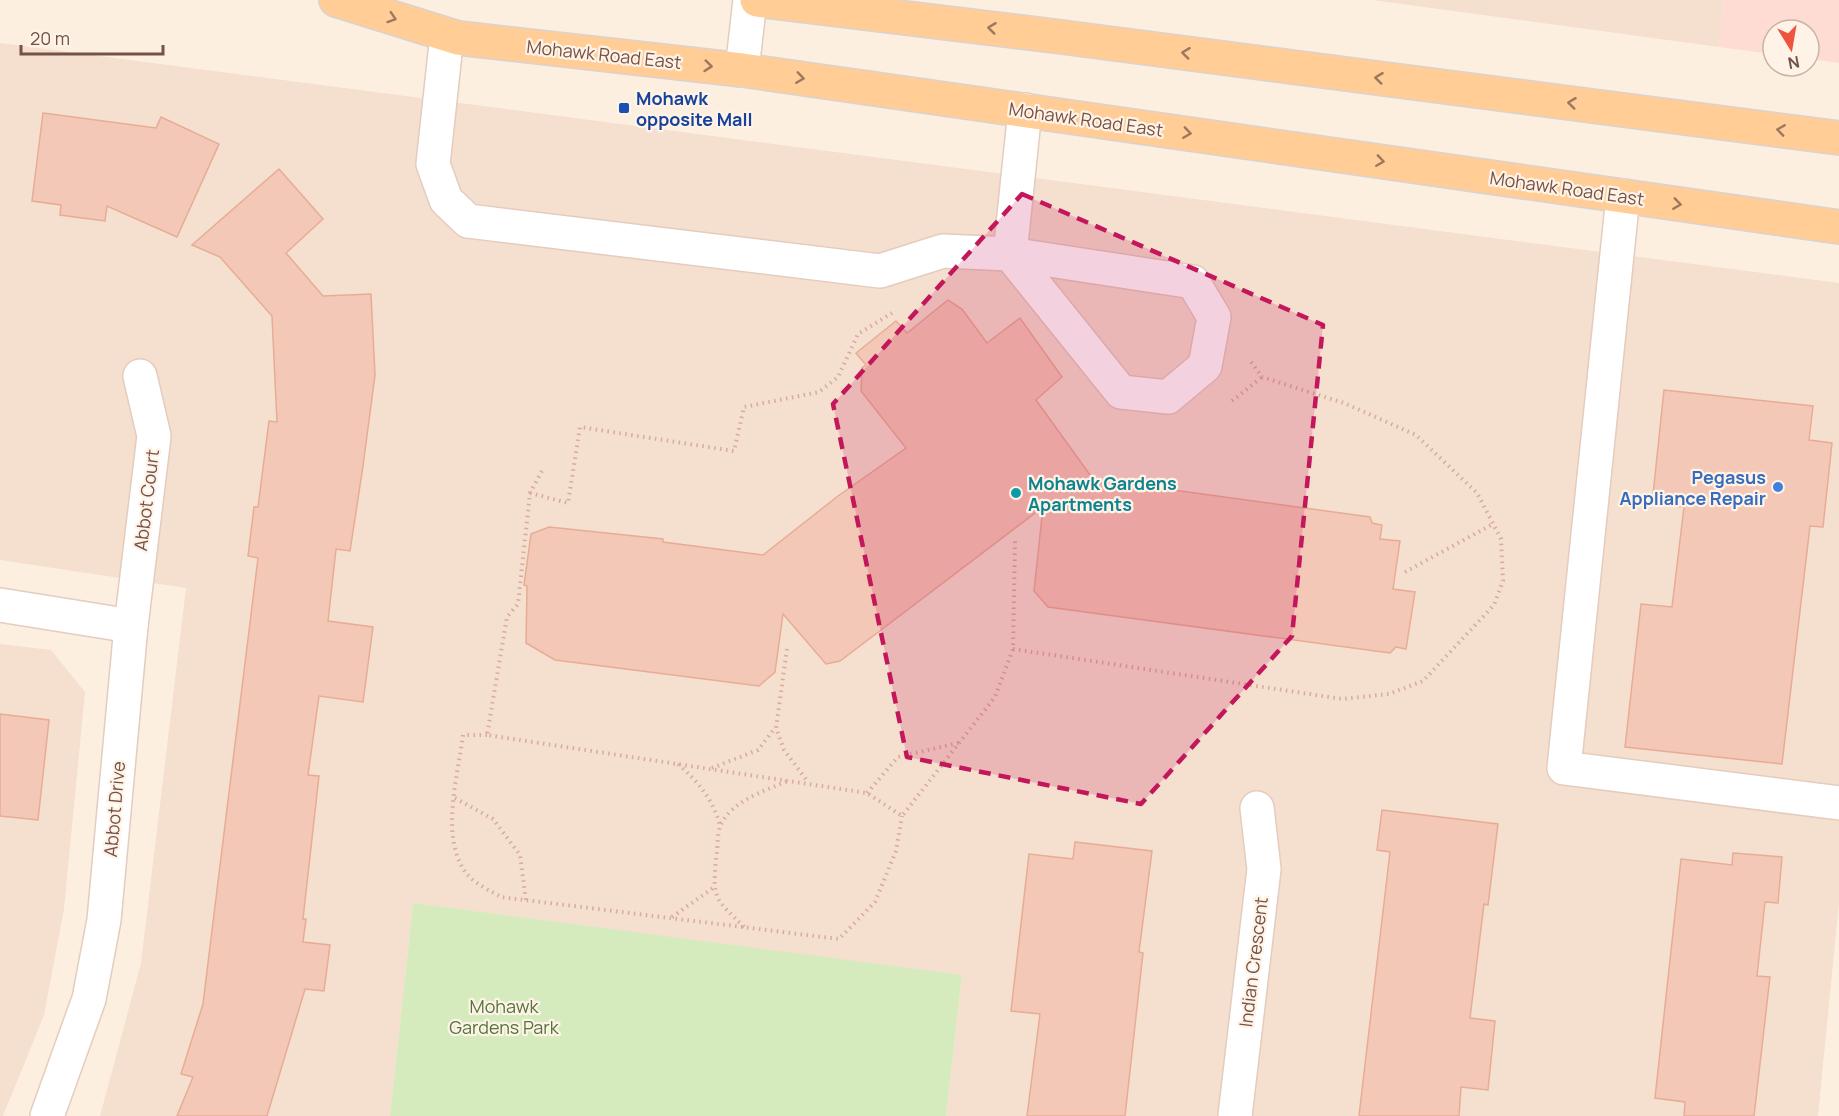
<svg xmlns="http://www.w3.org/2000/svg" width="1839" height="1116" viewBox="0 0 1839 1116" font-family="Manrope,sans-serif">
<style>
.residential{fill:#f5dfce}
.commercial{fill:#fedbd3}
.green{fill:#d5ebbe}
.building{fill:#f4c8b6;stroke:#e7ac96;stroke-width:1.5}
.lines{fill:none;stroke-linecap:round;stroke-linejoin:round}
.minor-casing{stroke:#e4ccbe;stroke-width:36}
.major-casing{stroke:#dbd2cf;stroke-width:36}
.path{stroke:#d8ab9a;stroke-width:4;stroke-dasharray:1.5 4.5;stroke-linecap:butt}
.minor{stroke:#fff;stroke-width:33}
.major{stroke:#ffcd95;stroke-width:33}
.oneway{stroke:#9e775e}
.marked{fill:#c2185b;fill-opacity:0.2;stroke:#c2185b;stroke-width:4.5;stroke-dasharray:12 8;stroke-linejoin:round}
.transit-dot{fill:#1a4fb4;stroke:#fff3e7;stroke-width:2}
.shop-dot{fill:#3f7fe0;stroke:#fff3e7;stroke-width:2}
.culture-dot{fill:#0f9aa8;stroke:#fff3e7;stroke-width:2}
.labels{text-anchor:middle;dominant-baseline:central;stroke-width:4.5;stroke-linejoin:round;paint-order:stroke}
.street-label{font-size:18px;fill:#755246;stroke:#fff3e7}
.transit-label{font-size:18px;font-weight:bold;fill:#164399;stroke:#fff3e7;text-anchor:start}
.shop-label{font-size:18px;font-weight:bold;fill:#366cbe;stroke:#fff3e7;text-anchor:end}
.culture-label{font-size:18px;font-weight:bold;fill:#0d838f;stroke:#fff3e7;text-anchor:start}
.park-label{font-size:18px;fill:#52753c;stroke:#fff3e7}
</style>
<rect width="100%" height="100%" fill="#fdefe0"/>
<g class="residential">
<path d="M1372,0H1724L1719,47Z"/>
<path d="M0,43L1839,283V902L1818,1116H946L962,976L413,903L390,1116H100L141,963L186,588L0,560Z"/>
<path d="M0,644L51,650L85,692L64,909L44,1015L3,1116H0Z"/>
</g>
<path class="commercial" d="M1724,0H1839V63L1809,59V30H1773V54L1719,47Z"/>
<path class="green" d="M413,903L962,975L946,1116H390Z"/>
<g class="building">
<path d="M43,113L156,128L161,117L219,144L177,237L107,206L105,221L60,215L61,205L32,201Z"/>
<path d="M279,169L323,219L286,253L323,296L371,294L375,375L363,466L350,551L336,549L328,621L373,627L363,702L319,696L308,775L319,776L303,919H306L303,942L330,945L324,991L305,989L267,1116H177L193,1077L181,1074L203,1004L206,979L258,558L248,556L254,507H258L269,421L277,422L272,316L220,257L192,245Z"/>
<path d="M948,300L962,309L987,343L1020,318L1062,377L1036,400L1093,479L1370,517L1372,523L1382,525L1380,539L1400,541L1393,589L1415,592L1406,649L1396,647L1390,653L1048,607L1034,591L1043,507L840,661L826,664L783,614L775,672L759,686L555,660L526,643L527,586L524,585L531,534L549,527L663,539V542L763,555L838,496L906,448L861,391L862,368L866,365L856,353L896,321L907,333Z"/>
<path d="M1664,390L1813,406L1809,440L1832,443L1823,527L1810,526L1782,764L1625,747L1641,604L1672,607L1684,507L1652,504Z"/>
<path d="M0,714L49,720L38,820L0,816Z"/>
<path d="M1382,810L1498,824L1488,905L1484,904L1470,1018L1495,1021L1488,1090L1461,1087L1459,1116H1359L1390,852L1377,850Z"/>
<path d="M1075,842L1152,851L1139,952L1143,953L1125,1116H1027L1040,1014L1011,1011L1029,854L1073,859Z"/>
<path d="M1733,853L1782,857L1778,903L1765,902L1757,976L1770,977L1754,1116H1684L1685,1102L1655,1098L1681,859L1732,865Z"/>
</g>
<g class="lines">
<g class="minor-casing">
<g id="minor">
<path d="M447,35L433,164L446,200L468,221L880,271L943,251L1010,254L1193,282L1214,317L1205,366L1168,397L1121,392L1010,254L1025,110"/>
<path d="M742,70L750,0"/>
<path d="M1623,196L1564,768L1839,803"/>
<path d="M0,605L131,626"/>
<path d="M47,1116L89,999L104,920L131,626L154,436L140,376"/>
<path d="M1235,1116L1264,869L1257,808"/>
</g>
</g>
<g class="major-casing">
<g id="major">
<path d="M336,0L458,38L742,70L1839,227"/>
<path d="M757,0L1054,36L1839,138"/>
</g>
</g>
<g class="path">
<path d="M1232,401L1262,377"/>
<path d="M542,471L530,493L518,604L507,617L487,735L867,793L902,816L995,697L1013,649L1015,541"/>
<path d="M530,493L568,503L580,427L734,451L744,407L819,392L838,377L858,334L892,313"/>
<path d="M1405,572L1493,524"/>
<path d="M787,649L776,728L784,750L808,782"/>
<path d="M1013,649L1342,699L1389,694L1423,681L1494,605L1503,581L1501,539L1477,493L1416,435L1344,403L1262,377L1249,359"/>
<path d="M487,735H463C458,776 439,839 467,874C475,884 491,891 501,897L839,939L875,902L896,851L902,816"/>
<path d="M678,764C699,783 712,798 720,825"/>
<path d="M712,768L758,750L775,728"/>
<path d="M867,793L898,757L958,743"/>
<path d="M455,798L493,819L520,855L526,901"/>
<path d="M672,917L713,888"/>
<path d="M744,927C716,899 712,900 716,859C718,849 717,836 720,827C729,802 766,790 788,781"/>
</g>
<use href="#minor" class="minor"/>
<use href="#major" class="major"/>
</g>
<defs><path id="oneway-chevron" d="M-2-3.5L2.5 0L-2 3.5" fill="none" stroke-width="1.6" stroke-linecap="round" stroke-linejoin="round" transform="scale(1.5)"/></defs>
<g class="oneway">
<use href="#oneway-chevron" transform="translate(392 18) rotate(18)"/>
<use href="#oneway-chevron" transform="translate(992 28) rotate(-173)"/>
<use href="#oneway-chevron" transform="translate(1186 53) rotate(-173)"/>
<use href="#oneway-chevron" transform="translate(708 66) rotate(6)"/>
<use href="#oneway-chevron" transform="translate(800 78) rotate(8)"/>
<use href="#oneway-chevron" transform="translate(1379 78) rotate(-173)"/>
<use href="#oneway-chevron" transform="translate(1572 103) rotate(-173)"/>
<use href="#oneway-chevron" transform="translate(1781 130) rotate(-172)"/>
<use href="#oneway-chevron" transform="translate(1187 133) rotate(8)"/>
<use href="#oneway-chevron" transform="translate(1380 161) rotate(8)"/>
<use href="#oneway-chevron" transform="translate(1677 204) rotate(8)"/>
</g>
<path class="marked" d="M1022,194L1323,325L1292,636L1141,804L907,757L833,404Z"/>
<rect class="transit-dot" x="618" y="102" width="12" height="12" rx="3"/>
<circle class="shop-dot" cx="1778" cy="487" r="6"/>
<circle class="culture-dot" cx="1016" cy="493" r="6"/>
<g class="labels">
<g class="street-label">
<text transform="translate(604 54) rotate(6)">Mohawk Road East</text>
<text transform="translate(1086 119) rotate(8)">Mohawk Road East</text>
<text transform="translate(1567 188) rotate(8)">Mohawk Road East</text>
<text transform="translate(146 500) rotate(-83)">Abbot Court</text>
<text transform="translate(114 809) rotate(-85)">Abbot Drive</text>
<text transform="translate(1253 962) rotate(-83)">Indian Crescent</text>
</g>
<g class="transit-label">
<text x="636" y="98">Mohawk<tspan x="636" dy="21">opposite Mall</tspan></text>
</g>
<g class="shop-label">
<text x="1766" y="477">Pegasus<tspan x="1766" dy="21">Appliance Repair</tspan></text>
</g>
<g class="culture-label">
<text x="1028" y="483">Mohawk Gardens<tspan x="1028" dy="21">Apartments</tspan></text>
</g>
<g class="park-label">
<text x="504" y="1006">Mohawk<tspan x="504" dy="21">Gardens Park</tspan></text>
</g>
</g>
<g transform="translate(1791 48) rotate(169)"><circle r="28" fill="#fff3e7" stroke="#c8b3a7" stroke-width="1.5"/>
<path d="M0-4.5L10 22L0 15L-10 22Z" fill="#ee533e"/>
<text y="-9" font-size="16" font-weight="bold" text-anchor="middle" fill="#755246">N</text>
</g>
<path d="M21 45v9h142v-9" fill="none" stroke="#755246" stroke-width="3"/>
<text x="30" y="45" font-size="18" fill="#755246" stroke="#fff3e7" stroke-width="4.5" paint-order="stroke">20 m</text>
</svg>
